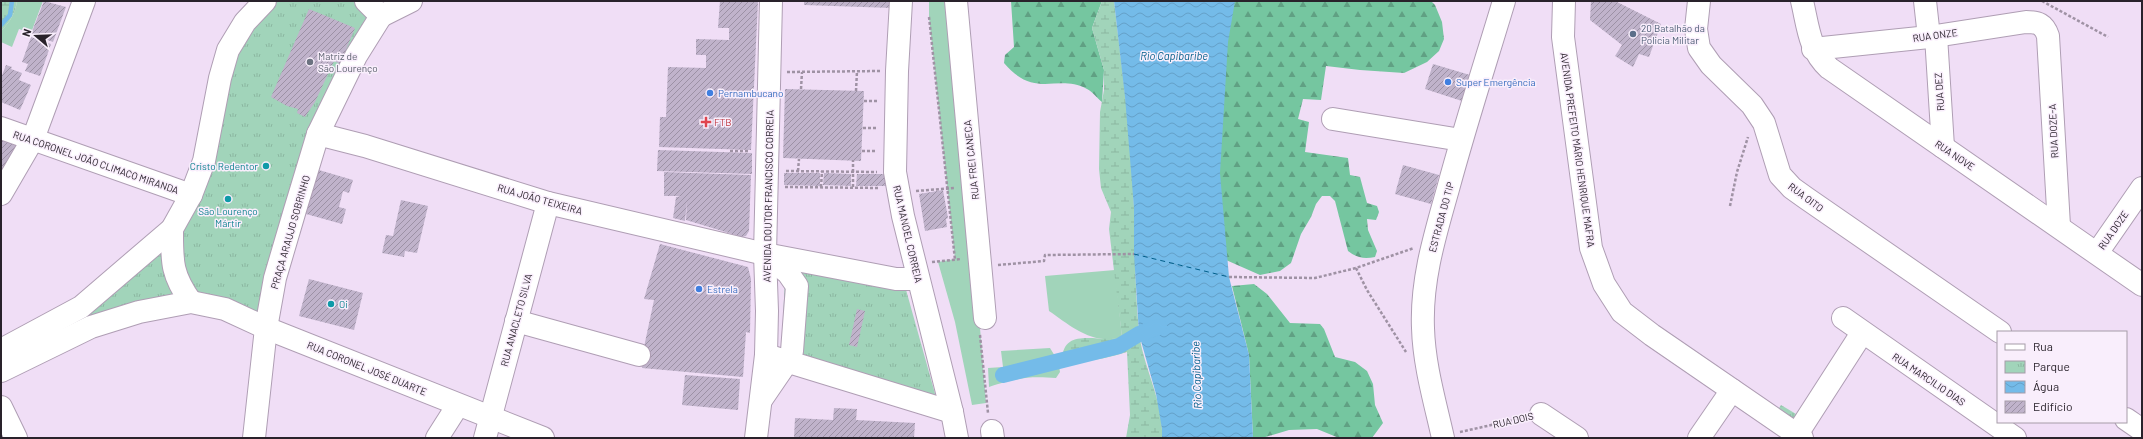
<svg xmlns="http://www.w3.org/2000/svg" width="2143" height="439" viewBox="0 0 2143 439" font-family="Barlow,sans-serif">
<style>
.grass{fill:#a1d4ba}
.forest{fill:url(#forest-firs)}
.wetland{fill:url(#wetland-marsh)}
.park{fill:url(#park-tufts)}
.water{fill:url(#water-waves)}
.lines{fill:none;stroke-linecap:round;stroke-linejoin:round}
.stream{stroke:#74bbe9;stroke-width:4.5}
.canal{stroke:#74bbe9;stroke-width:16}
.ferry{stroke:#005e8a;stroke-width:1;stroke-dasharray:5 4;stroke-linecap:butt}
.building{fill:url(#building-hatch)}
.minor-casing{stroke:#af9eb4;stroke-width:24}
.major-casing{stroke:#af9eb4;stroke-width:24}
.path{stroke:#9f92a4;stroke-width:2.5;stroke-dasharray:3 2;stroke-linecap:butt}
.minor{stroke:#fff;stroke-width:22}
.major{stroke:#fff;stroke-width:22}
.service-dot{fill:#5c6f8a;stroke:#f9eefc;stroke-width:1.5}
.worship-dot{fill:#6b7280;stroke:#f9eefc;stroke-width:1.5}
.shop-dot{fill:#3f7fe0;stroke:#f9eefc;stroke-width:1.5}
.health-dot{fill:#e0444e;stroke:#f9eefc;stroke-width:1.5}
.culture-dot{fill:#0f9aa8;stroke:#f9eefc;stroke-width:1.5}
.labels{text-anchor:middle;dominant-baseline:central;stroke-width:3;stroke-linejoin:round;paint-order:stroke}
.service-label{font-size:10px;fill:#4e5e75;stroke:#f9eefc;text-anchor:start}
.street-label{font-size:10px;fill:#29222b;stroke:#f9eefc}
.worship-label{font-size:10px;fill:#5b616d;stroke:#f9eefc;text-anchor:start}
.shop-label{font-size:10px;fill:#366cbe;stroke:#f9eefc;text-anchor:start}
.health-label{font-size:10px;fill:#be3a42;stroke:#f9eefc;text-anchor:start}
.culture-label{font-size:10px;fill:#0d838f;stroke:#f9eefc;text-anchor:end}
.water-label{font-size:11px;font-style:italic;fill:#005e8a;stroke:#f9eefc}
</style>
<defs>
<pattern id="forest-firs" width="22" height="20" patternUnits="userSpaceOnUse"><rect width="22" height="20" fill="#75c6a0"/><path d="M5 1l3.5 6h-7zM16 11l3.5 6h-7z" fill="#60a083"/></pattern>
<pattern id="wetland-marsh" width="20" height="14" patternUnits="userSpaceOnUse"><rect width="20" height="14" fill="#a1d4ba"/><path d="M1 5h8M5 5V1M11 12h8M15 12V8" fill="none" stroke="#8bb6a0"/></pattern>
<pattern id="park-tufts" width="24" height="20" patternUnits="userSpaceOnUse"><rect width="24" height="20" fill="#a1d4ba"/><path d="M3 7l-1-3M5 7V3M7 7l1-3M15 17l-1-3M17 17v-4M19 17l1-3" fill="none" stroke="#8bb6a0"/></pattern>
<pattern id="water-waves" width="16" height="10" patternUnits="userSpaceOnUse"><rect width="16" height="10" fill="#74bbe9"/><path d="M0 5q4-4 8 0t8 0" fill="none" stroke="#64a0c8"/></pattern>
<pattern id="building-hatch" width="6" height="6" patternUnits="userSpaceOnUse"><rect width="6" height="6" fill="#c0b3cb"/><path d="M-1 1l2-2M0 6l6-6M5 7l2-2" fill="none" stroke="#9c91a5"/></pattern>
</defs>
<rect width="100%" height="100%" fill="#f0def6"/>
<g class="grass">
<path d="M17,1H43L31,33L19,29L12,47L1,42V31C10,22 15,14 17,1Z"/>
<path d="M929,1H954L986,403L972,405L955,322L938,262L955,259L929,17Z"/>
<path d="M1115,270L1122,337C1093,346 1071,326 1049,311L1045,276Z"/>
<path d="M1050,348L1058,361L1060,372L1056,378C1028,376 1016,378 989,387L988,368L1003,367L1001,351Z"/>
</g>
<g class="forest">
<path d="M1011,1H1102L1092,28L1104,70L1102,102C1097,98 1093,92 1087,89C1057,73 1035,100 1004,63L1005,55L1014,47Z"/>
<path d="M1223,1H1431L1435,5L1442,22L1444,39L1439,51L1427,62L1404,73L1360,70L1326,66L1321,100L1303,99L1298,119L1309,122L1305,152L1348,158L1350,175L1360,177L1367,203L1377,206L1379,212L1376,220L1367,219L1368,230L1377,251L1375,257C1364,259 1357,258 1348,251L1335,201L1330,196H1322L1316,204L1311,217L1301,234L1291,263L1280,271L1260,275L1226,260L1216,187Z"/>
<path d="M1254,284L1267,294L1290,323L1320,324L1324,329L1335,357L1355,362L1367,371L1373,384L1375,405L1383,423L1372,438H1339L1317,429L1289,430L1262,438H1253L1249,355L1232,286Z"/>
</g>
<g class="wetland">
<path d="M1,1H17C15,14 10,22 1,31Z"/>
<path d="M1102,1H1114C1122,70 1132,139 1134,208C1135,250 1135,291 1139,332C1143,368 1164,401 1162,438H1126L1130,415L1127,352C1107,358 1083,364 1062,360C1063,325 1101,344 1122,337L1109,229L1111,212L1101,188L1099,169L1100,112L1104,90V70L1092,28Z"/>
</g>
<g class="park">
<path d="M272,1H360L375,16L352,54L261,319L197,298L187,285L177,231L234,52Z"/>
<path d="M172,229L191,302L1,350L81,307Z"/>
<path d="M786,258L903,279L939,408L781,360Z"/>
<path d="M1781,405L1796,414L1791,423L1776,413Z"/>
</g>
<path class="water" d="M1114,1H1235L1228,42L1220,173L1229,277L1249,355L1253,438H1162V429L1156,394L1139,334L1134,254V208L1125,97Z"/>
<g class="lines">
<path class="stream" d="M1,25L10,15L12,1"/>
<path class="canal" d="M1003,375L1119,346L1139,334L1159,327"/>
<path class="ferry" d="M1134,254L1229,277"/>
</g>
<g class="building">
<path d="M44,1L66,7L53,42L31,34Z"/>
<path d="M720,1H758L751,150L659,147L660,117H666L668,67L706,68V55H696V39L729,40V28H718Z"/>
<path d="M804,1H893L892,8L804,5Z"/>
<path d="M1591,1H1615L1661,24L1649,57L1639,54L1633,67L1615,56L1622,45L1590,20Z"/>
<path d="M309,9L355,28L340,64L334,61L315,102L305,117L297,113L298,109L287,106L271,97Z"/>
<path d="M31,37L51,44L40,76L25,71L28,64L22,62Z"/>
<path d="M1433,64L1470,75L1462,101L1425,89Z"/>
<path d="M6,65L12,67L11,69L22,73L19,80L31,85L20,110L1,102V78Z"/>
<path d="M785,89L864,91L861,161L783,158Z"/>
<path d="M2,138L18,144L3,172L1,171Z"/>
<path d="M658,150L752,153V174L657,171Z"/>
<path d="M1403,165L1439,175L1431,204L1395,194Z"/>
<path d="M312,168L353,180L349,193L343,191L339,207L346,209L342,224L299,212L302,201L309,204L315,183L308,181Z"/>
<path d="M664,172L751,175L749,231L746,236L742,237L686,220L687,201L685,221L673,218L676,197L681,196H664Z"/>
<path d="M784,173H820V186L784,185Z"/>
<path d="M824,173L851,174V186L823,185Z"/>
<path d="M857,174H892L891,186H856Z"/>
<path d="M943,190L948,218L946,219L947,227L925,231L919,194Z"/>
<path d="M401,200L428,206L417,253L405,251L404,257L382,253L386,235L393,236Z"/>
<path d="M660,244L748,267L751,279L750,333L746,332L743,377L642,368L644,347L654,300L644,299Z"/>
<path d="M309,279L363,293L354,330L299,316Z"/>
<path d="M857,309L865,311L857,347L849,345Z"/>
<path d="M685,375L740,379L738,410L682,405Z"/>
<path d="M834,408L857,409L856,420L915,423L914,438H794L795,418L833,420Z"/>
</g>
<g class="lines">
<g class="minor-casing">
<g id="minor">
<path d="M366,1L381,16"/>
<path d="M901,1L897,71L895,172L903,216L952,412L957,438"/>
<path d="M956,1L985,318"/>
<path d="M1564,1L1563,37L1591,248L1604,284L1622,312L1652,335L1802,438"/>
<path d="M1699,1L1696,29L1699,48L1711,65L1752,105L1764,123L1780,175L1792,188L1806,198L2000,332"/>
<path d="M1802,1C1808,26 1809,50 1829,68L2142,285"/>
<path d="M1925,1L1929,37"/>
<path d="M381,16L411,1"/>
<path d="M1936,36L1943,147"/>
<path d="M1813,49L1929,37L2026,22C2038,22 2044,24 2048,36L2059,226"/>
<path d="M1333,119L1461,140"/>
<path d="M1,128L191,195"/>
<path d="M318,134L365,146L548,203L765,254L896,279H918"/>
<path d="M1,194L33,139L84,1"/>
<path d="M172,229C172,261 171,274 191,302"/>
<path d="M2097,253L2142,188"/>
<path d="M1843,318L2015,438"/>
<path d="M516,321L639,355"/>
<path d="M1,350L81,307L172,229L191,195L204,161L220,78L228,50L245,22L265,1"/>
<path d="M766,355L952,412"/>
<path d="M1,371L91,327L139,312L191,302L225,309L266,328L543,438"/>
<path d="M761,400L787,362L792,351L797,286L788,273L766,255"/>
<path d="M1,407L16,438"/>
<path d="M1541,414L1577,438"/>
<path d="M2126,419L2142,430"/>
<path d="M992,431L993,438"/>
<path d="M1797,434L1862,333"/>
<path d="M254,438L266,328L275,278L295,210L318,134L356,56L381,16"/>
<path d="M437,438L458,405"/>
<path d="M485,438L548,203"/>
<path d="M1443,438C1435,402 1424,365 1423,328C1421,280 1435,235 1448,189C1465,126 1485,64 1504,1"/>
<path d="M1699,438L1732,390"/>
</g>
</g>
<g class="major-casing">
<path id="major" d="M756,438L766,355L767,311L765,254L771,1"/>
</g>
<g class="path">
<path d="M2042,1L2108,37"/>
<path d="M929,17L955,260"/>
<path d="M787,72L880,71"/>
<path d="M801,89L802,72"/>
<path d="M856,91L857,71"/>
<path d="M864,101H879"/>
<path d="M863,128H878"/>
<path d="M730,151H750"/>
<path d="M862,151H877"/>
<path d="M786,171L877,172"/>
<path d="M798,171L799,159"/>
<path d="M785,187L880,188"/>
<path d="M821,187L822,171"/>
<path d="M853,187V160"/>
<path d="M916,191L955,188"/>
<path d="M1730,206L1737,172L1748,137"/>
<path d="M932,262L961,259"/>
<path d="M998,265L1044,261L1045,255L1134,254"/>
<path d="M1356,268L1367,290L1406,352"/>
<path d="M1229,277L1315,278L1356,268L1414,248"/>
<path d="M980,335L988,413"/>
<path d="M1460,432L1523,418"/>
</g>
<use href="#minor" class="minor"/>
<use href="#major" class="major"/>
</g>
<circle class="service-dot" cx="1633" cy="34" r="4"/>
<circle class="worship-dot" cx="310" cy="62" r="4"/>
<g class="shop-dot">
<circle cx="1448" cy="82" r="4"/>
<circle cx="710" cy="93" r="4"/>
<circle cx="699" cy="289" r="4"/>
</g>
<path class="health-dot" d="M704 116h4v4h4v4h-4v4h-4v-4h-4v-4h4z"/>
<g class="culture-dot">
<circle cx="266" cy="166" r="4"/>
<circle cx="228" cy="199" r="4"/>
<circle cx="331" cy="304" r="4"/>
</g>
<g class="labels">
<g class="service-label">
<text x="1641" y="28">20 Batalhão da<tspan x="1641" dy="12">Policia Militar</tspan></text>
</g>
<g class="street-label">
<text transform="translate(1935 35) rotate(-8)">RUA ONZE</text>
<text transform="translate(1939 92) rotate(-94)">RUA DEZ</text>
<text transform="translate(2053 131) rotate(-93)">RUA DOZE-A</text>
<text transform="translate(1578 150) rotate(82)">AVENIDA PREFEITO MÁRIO HENRIQUE MAFRA</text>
<text transform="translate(1955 155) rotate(34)">RUA NOVE</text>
<text transform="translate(971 160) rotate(-96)">RUA FREI CANECA</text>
<text transform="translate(96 162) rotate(19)">RUA CORONEL JOÃO CLIMACO MIRANDA</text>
<text transform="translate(768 196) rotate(-89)">AVENIDA DOUTOR FRANCISCO CORREIA</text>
<text transform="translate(1806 197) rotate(37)">RUA OITO</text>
<text transform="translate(540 199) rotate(16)">RUA JOÃO TEIXEIRA</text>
<text transform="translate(1441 217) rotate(-75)">ESTRADA DO TIP</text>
<text transform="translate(2113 230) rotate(-55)">RUA DOZE</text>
<text transform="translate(290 232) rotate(-74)">PRAÇA ARAUJO SOBRINHO</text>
<text transform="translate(908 234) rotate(77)">RUA MANOEL CORREIA</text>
<text transform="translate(516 320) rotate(-75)">RUA ANACLETO SILVA</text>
<text transform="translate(367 368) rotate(22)">RUA CORONEL JOSÉ DUARTE</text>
<text transform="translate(1929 379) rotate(34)">RUA MARCILIO DIAS</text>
<text transform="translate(1513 420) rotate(-13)">RUA DOIS</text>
</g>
<g class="worship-label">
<text x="318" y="56">Matriz de<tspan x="318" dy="12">São Lourenço</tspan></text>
</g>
<g class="shop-label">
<text x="1456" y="82">Super Emergência</text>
<text x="718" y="93">Pernambucano</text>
<text x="707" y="289">Estrela</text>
</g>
<g class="health-label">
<text x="714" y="122">FTB</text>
</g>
<g class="culture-label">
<text x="258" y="166">Cristo Redentor</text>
<text x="228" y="211" text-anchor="middle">São Lourenço<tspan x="228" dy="12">Mártir</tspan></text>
<text x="339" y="304" text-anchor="start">Oi</text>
</g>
<g class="water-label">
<text x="1174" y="55">Rio Capibaribe</text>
<text transform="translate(1196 375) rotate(-92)">Rio Capibaribe</text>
</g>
</g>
<rect width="2143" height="439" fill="none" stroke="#29222b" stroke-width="4"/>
<rect x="1997" y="331" width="130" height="92" fill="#f9eefc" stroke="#a69ca8"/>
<rect x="2005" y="344" width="20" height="6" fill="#ffffff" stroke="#a69ca8"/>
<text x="2033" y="351" font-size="12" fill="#29222b">Rua</text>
<rect x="2005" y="361" width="20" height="12" fill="url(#park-tufts)" stroke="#a69ca8"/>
<text x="2033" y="371" font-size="12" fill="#29222b">Parque</text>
<rect x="2005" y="381" width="20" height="12" fill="url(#water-waves)" stroke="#a69ca8"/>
<text x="2033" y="391" font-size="12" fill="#29222b">Água</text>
<rect x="2005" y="401" width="20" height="12" fill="url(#building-hatch)" stroke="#a69ca8"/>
<text x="2033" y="411" font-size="12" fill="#29222b">Edifício</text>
<g transform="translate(36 36) rotate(289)" stroke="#f9eefc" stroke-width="3" paint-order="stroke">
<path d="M0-3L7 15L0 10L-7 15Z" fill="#29222b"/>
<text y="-6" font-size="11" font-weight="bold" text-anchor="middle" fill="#29222b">N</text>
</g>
</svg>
